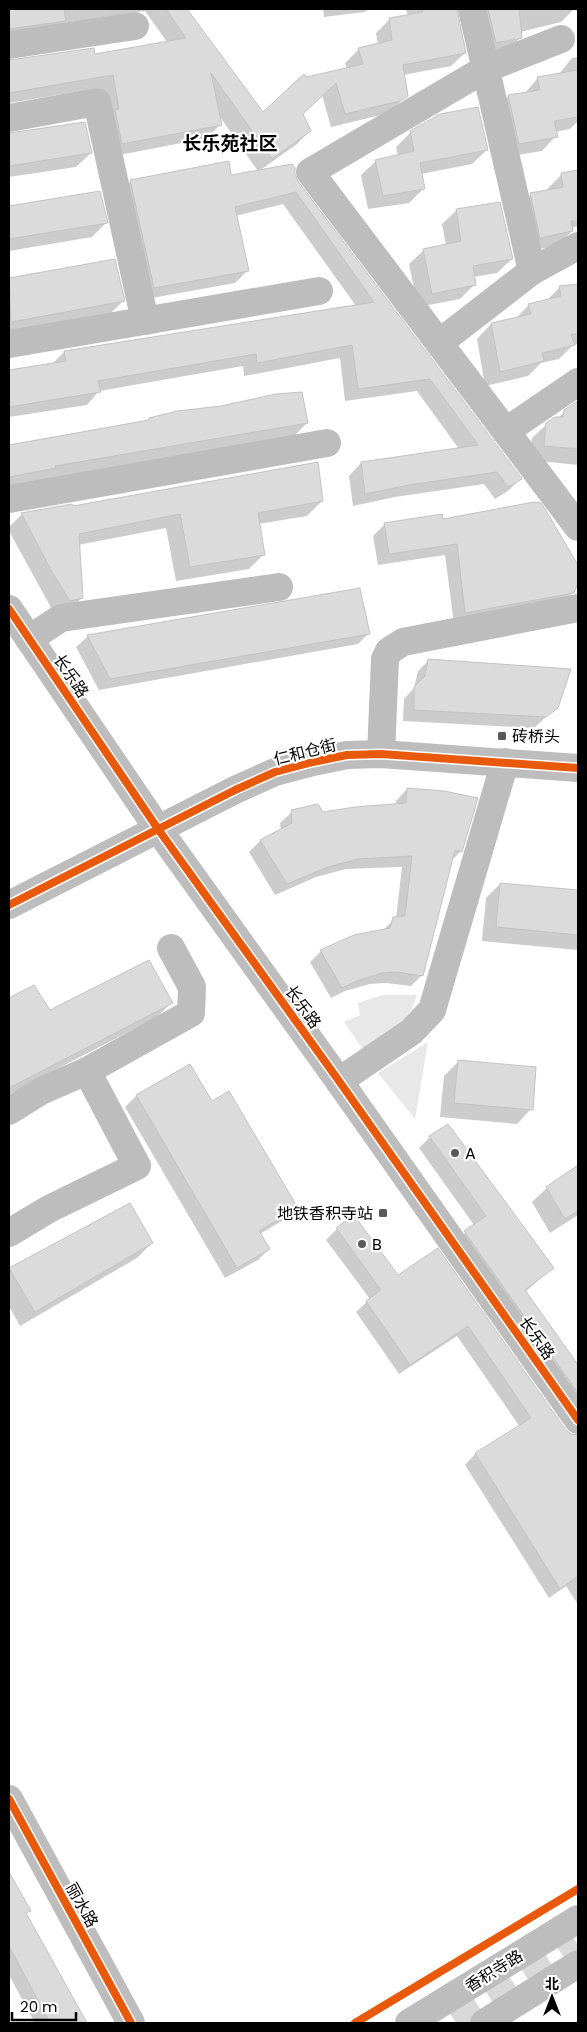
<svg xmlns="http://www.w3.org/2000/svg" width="587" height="2032" viewBox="0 0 587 2032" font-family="Poppins,'Noto Sans SC',sans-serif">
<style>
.green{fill:#e8e8e8}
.shadow{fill:#0003}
.building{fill:#dbdbdb;stroke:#c3c3c3}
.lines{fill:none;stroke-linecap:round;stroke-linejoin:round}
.major-tunnel{stroke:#d9d9d9;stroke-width:28;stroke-dasharray:28 14;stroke-linecap:butt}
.minor{stroke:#bdbdbd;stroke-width:28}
.cycleway-casing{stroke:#fff;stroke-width:11}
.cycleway{stroke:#e8590c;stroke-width:8}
.poi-dot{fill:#595959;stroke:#fff;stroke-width:2}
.labels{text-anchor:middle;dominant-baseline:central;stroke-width:4.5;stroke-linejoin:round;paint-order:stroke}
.street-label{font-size:16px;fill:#000;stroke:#fff}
.poi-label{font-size:16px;fill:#000;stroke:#fff;text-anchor:start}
.quarter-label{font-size:19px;font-weight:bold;fill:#000;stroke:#fff}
</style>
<rect width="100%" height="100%" fill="#fff"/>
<g class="green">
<path d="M382,995H417C408,1025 388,1034 364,1051L344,1022L360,1015L358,1003Z"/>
<path d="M428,1042L415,1119L378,1073Z"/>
</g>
<g class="shadow">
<path d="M9,9H186L263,113L307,79L347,69L345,63L358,50L378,45L376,33L389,20L408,16L406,9H456L465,53L451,66L403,75L406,96L393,109L385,114L331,127L322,95L301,114L310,130L297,144L259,171L293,174L296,182L520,479L508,491L495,499L484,484L395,497L353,506L349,476L361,463L459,449L417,391L345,401L340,358L244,376L243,366L99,391L87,405L9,417V371L52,364L64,352L356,306L283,204L235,216L248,270L235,283L141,300L118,194L131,181L230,176L258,171L218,114L220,125L207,138L109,157L100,88L9,103V61L94,55L167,42L145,11L57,24L9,37Z"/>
<path d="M323,9H368L365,12L324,17Z"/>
<path d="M470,9H574L561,22L520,32L521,37L506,52L481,57Z"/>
<path d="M578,57V121L570,129L555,132L556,136L542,151L505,157L494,111L508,96L524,94L538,78L558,75L572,58Z"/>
<path d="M84,123L91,153L76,167L9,177V134Z"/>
<path d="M411,132L487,150L472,164L421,174L424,188L409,203L368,209L361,175L376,161L398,156L396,147Z"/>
<path d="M578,171V226L571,228L572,231L558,245L526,252L516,209L531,194L548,191L547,189L562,174Z"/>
<path d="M100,192L106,223L92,237L9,251V207Z"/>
<path d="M457,210L512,259L497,273L473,277L474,285L460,299L418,307L409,264L424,250L446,245L442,224Z"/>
<path d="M114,260L123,301L109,315L9,333V279Z"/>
<path d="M578,285V344L573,345L559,359L541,363L528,376L485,386L477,339L491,324L515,319L529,305L547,300L560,287Z"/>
<path d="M570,408H578V465L530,460L532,438L547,424L558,418Z"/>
<path d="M149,419L307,423L293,437L9,488V447L147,421Z"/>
<path d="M322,501L307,516L258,524L263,555L249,569L176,581L166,528L78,545L82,598L67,612L55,615L9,531V527L22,514L72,507Z"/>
<path d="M540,505L578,568V580L573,592L561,604L454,624L445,555L378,565L373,536L384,525L442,520Z"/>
<path d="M281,604L369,633L358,644L99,690L76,647L87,637Z"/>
<path d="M429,660L557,707L534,728L403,721L404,699L414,688L418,671Z"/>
<path d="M407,789L461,851L450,862L422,975L411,986L386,983L370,984L345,991L331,998L310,962L321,951L382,931L396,918L402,867L346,869L316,877L275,895L249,852L260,841L281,830L280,823L292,812L323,814L396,805V801Z"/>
<path d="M500,884L578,891V950L482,941L486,898Z"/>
<path d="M34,986L50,1011L171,1003L157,1017L9,1094V999Z"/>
<path d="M458,1062L531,1109L517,1124L440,1117L444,1076Z"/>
<path d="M190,1065L211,1102L296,1208L285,1219L260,1234L269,1249L258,1260L225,1278L125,1107L136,1096Z"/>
<path d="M430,1137L552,1268L525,1292L578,1367V1419L454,1243L474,1225L419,1148Z"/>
<path d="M578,1167V1215L550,1233L532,1202L547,1188Z"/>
<path d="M337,1229L398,1277L438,1250L564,1430L570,1435L578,1437V1604L566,1586L549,1598L465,1465L475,1454L520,1427L457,1336L399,1374L356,1312L370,1299L326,1240Z"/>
<path d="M152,1243L137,1258L20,1326L9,1306L10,1269Z"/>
<path d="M9,1875L29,1910L25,1914L86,2023H35L9,1975Z"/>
</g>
<g class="building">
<path d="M9,9H64L66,21L9,29Z"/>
<path d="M166,9H187L263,112L304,74L307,77L363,64L358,48L392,40L389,18L423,12L422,9H457L466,53L403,65L408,96L400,101L345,114L336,83L303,114L311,131L272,159L211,73L222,125L122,144L115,110L119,109L113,75L9,93V60L94,48L95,54L186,38Z"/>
<path d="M488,9H519L522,38L496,43Z"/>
<path d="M578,70V117L554,121L558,137L519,144L508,95L540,90L537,77Z"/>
<path d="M478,107L488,150L420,163L425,189L383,196L375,160L414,151L410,131L440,114Z"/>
<path d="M85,122L92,153L9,166V133Z"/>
<path d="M229,161L231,175L292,164L295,168V174L298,181L522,479L508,487L497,472L409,485L365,494L361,462L478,445L430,379L358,389L352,345L257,363L256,354L98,381L101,392L9,407V370L66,361L64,351L374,302L296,192L235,207L249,271L154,288L130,180Z"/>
<path d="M578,170V221H571L573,231L540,238L530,193L563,187L561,173Z"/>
<path d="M100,191L108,223L9,239V206Z"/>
<path d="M500,202L513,259L473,266L476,285L432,294L423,249L461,241L456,209Z"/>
<path d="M115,259L125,301L11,322L9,278Z"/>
<path d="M578,284V333L571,335L575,345L542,353L544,361L500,372L491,323L531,314L528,304L561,296L559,286Z"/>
<path d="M302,392L308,423L55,466L56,468L9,477V445L149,420V418L177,411L221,406L276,394Z"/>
<path d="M578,401V449L544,446L546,423L555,417H563L564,410Z"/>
<path d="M318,462L323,501L258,513L265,555L190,567L180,514L79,534L83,598L75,600L70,601L52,572L21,513L72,504L73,506Z"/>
<path d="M534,502L541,503L545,509L578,565V583L574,593L465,613L457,544L389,554L384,523L442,514L443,519Z"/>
<path d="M360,588L370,634L110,679L87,635Z"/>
<path d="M428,659L571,669L558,708L546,717L414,710V687L425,676Z"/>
<path d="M407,788L444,791L478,798L462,852L455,850L423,976L397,972L382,973L357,981L342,988L320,950L354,935L390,928L393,917L405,916L412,856L358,859L328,867L287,884L260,840L292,823L291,810L318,804L323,812L355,807L406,803Z"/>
<path d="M500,883L578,890V935L496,927Z"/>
<path d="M149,960L173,1003L9,1088V998L34,985L50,1010Z"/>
<path d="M458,1060L536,1067L533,1110L454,1103Z"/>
<path d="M190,1064L212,1101L229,1091L298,1208L259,1231L270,1249L237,1268L136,1095Z"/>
<path d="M448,1124L554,1268L525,1290L578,1365V1393L464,1231L486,1216L429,1136Z"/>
<path d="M578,1165V1211L565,1219L546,1187Z"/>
<path d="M130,1203L153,1243L35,1312L9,1268Z"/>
<path d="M354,1215L398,1275L438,1248L565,1429L571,1434L578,1435V1576L560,1589L475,1453L531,1418L468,1326L410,1365L366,1301L381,1290L336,1228Z"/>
<path d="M9,1872L31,1911L26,1913L87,2023H50L9,1946Z"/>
</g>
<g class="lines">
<path class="major-tunnel" d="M456,2023L578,1945"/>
<g class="minor">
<path d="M472,9L532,271"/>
<path d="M561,39L485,69L310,172L578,527"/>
<path d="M9,45L135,26"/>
<path d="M9,118L97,102L145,321"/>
<path d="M439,343L532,271L578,246"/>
<path d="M9,344L319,291"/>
<path d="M506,431L578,382"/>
<path d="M9,499L327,443"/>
<path d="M9,609L158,829L339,1081L578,1420"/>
<path d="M29,639L61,618L279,587"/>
<path d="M381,754L385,659L389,651L403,642L578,608"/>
<path d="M9,905L235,790L275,772L313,762L347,755L381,754L578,768"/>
<path d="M339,1081L411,1032L432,1010L505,762"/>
<path d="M9,1111L41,1091L87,1071L191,1013L192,987L171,948"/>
<path d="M9,1233L49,1209L137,1166L87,1071"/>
<path d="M9,1799L131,2023"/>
<path d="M409,2023L578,1919"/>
<path d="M484,2023L578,1964"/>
</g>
<g class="cycleway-casing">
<g id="cycleway">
<path d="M9,609L158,829L339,1081L578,1420"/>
<path d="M9,905L235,790L275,772L313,762L347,755L381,754L578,768"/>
<path d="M9,1799L131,2023"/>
<path d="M355,2023L578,1889"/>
</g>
</g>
<use href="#cycleway" class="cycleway"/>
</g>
<g class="poi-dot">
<rect x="497" y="731" width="10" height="10" rx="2.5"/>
<circle cx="455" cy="1153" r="5"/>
<rect x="378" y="1208" width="10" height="10" rx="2.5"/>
<circle cx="362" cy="1244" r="5"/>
</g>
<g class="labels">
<g class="street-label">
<text transform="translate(71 676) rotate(56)">长乐路</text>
<text transform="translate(305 752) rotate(-14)">仁和仓街</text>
<text transform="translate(303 1007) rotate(54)">长乐路</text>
<text transform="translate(537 1338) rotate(55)">长乐路</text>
<text transform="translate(82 1905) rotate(61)">丽水路</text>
<text transform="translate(494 1971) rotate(-32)">香积寺路</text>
</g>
<g class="poi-label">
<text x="512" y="736">砖桥头</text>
<text x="465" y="1153">A</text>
<text x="373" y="1213" text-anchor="end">地铁香积寺站</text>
<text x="372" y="1244">B</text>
</g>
<g class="quarter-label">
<text x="230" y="143">长乐苑社区</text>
</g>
</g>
<rect width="587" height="2032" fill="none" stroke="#000000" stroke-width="20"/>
<g transform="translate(552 1997)" stroke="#ffffff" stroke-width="4" paint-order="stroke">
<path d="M0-4L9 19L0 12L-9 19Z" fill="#000000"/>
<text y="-8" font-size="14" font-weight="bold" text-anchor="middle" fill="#000000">北</text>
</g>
<path d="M12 2012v8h64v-8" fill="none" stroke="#000000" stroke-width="2.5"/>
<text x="20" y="2012" font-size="15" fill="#000000" stroke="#ffffff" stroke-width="4" paint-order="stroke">20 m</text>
</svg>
